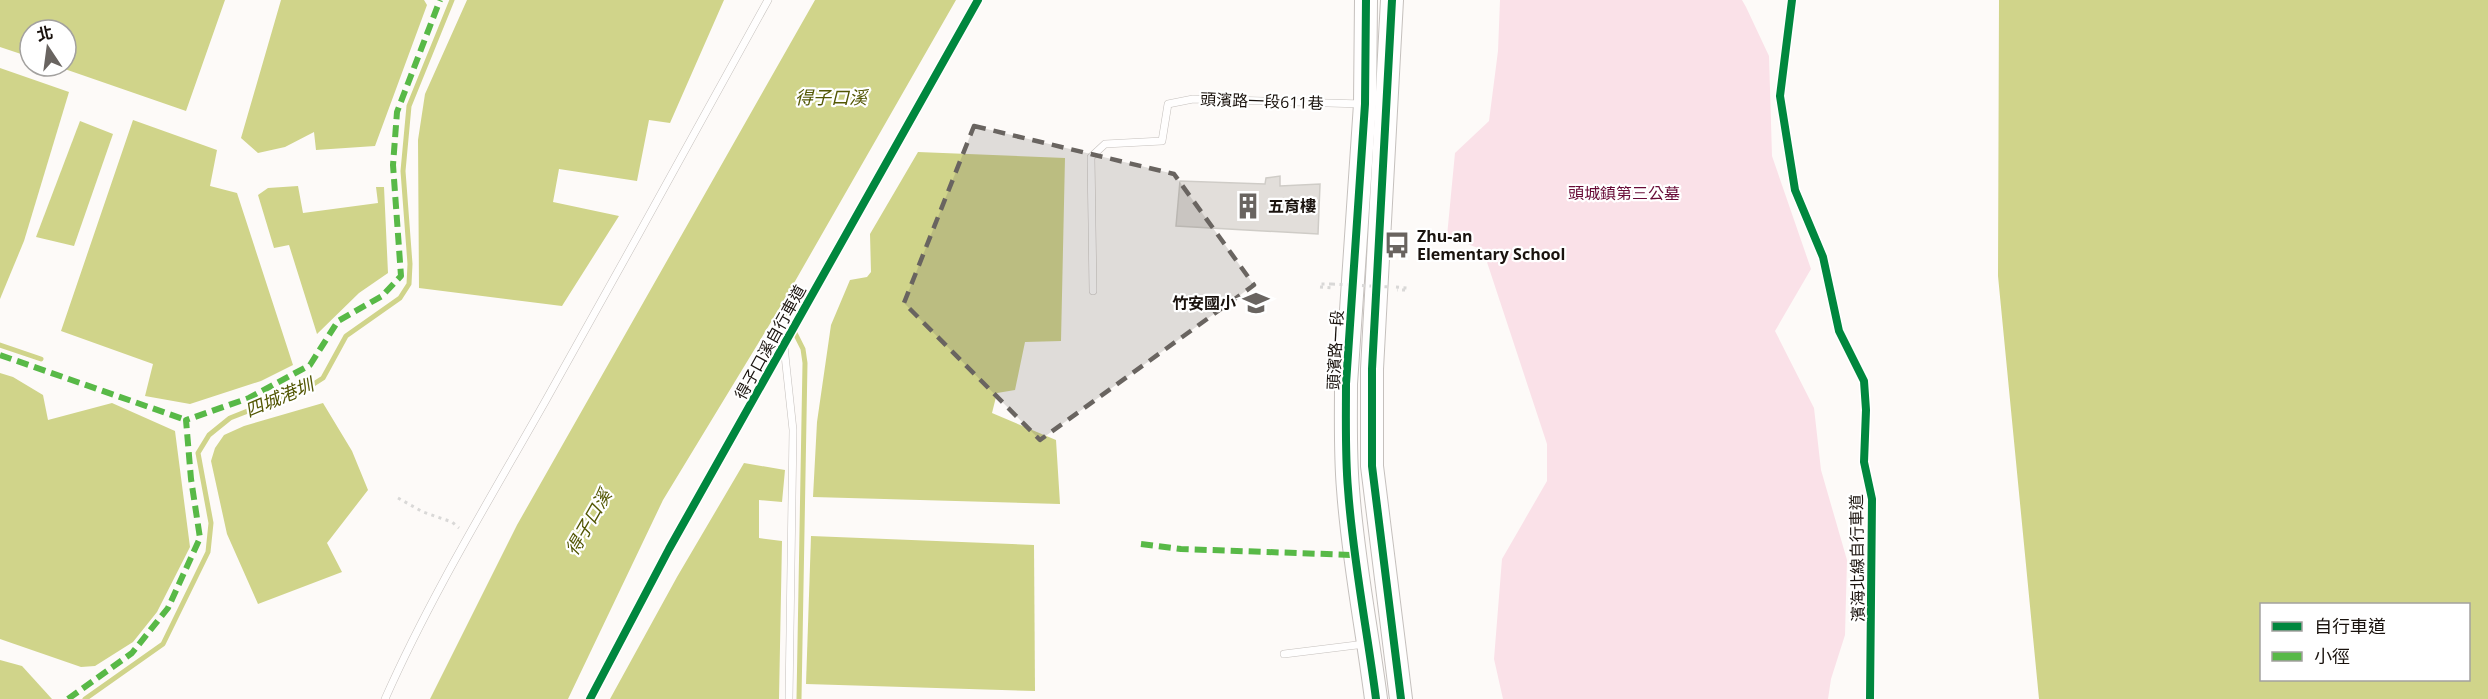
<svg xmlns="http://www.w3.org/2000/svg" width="2488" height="699" viewBox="0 0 2488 699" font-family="'Open Sans','Noto Sans TC',sans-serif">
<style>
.green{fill:#fae1e8}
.water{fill:#d0d48a;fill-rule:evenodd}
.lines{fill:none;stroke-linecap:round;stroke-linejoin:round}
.stream{stroke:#d0d48a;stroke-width:5}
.building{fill:#e2deda;stroke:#cfccc7;stroke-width:1.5}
.lane-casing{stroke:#c5c0bd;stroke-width:8}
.primary-casing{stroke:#c5c0bd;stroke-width:24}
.path{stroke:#d9d8d7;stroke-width:3;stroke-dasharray:3 4.5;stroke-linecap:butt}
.lane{stroke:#fffefe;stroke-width:7}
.primary{stroke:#fffefe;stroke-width:22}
.path-bridge{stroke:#d9d8d7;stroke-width:3;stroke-dasharray:3 4.5;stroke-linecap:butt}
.quiet{stroke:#58b947;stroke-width:6;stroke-dasharray:12 6;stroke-linecap:butt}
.cycleway-casing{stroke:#fff;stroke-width:11}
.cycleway{stroke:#00873e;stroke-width:8}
.marked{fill:#696460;fill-opacity:0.2;stroke:#696460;stroke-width:4.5;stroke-dasharray:12 8;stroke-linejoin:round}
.labels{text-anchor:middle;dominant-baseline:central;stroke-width:4.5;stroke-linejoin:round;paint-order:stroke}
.street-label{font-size:16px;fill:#1a130e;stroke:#fff}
.park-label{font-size:16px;fill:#670a36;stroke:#fff}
.poi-label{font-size:16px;font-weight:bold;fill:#1a130e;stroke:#fff;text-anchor:start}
.water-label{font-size:18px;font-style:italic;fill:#525603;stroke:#fff}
</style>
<rect width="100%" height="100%" fill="#fdfaf8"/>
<path class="green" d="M1500,0H1742L1746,7L1769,56L1772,156L1811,269L1775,331L1814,408L1821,470L1847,560L1845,635L1831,679L1828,699H1503L1494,659L1502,559L1547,481V444L1483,250L1447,236L1455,153L1489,121L1498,51Z"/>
<g class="water">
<path d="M0,0H225L186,111L56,66H66V30H30V57L0,47Z"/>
<path d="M281,0H424L427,5L375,146L316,150L314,132L285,147L258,153L241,138Z"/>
<path d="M467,0H724L670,123L649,120L637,181L559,169L553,202L619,216L562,306L419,288L418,140L425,94Z"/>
<path d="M815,0H956L782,304L663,500L568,699H430L517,525Z"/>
<path d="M1999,0H2488V699H2039L1998,276ZM2262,604H2468V680H2262Z"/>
<path d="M0,68L69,92L24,241L0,299Z"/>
<path d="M133,120L217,150L210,186L237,193L293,365L261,381L190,404L145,396L153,364L61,331Z"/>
<path d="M80,121L113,134L74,246L36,237Z"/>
<path d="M918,152L1065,158L1061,341L1025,342L1015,390L997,393L992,413L1056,440L1060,504L813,497L817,422L831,325L850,280L867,277L871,272L870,234Z"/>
<path d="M298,186L303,213L378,203L376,187H384L388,273L359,293L317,334L289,245L274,248L258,195L268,188Z"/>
<path d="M0,373L13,377L43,395L48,420L112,403L175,431L190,547L157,612L133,642L95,666L81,667L0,639Z"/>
<path d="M323,403L352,451L368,490L327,543L342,572L258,604L227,534L211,461L215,448L224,435L244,426Z"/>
<path d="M744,463L785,470L782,502L759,500V538L782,541L779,699H610L677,577Z"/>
<path d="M811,536L1034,545L1035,691L806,684Z"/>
<path d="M0,660L22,666L52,699H0Z"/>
</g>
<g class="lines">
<g class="stream">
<path d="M778,299L803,349L805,363L799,699"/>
<path d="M0,345L41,359"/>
<path d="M85,699L163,644L208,552L211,523L198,453L209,435L230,418L309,387L323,378L346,336L400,298L409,284L410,264L403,171L409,106L452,0"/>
</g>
</g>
<path class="building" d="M1280,176V186L1320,184L1318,234L1176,226L1180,181L1265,184L1266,178Z"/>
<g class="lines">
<g class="lane-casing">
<g id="lane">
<path d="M1093,291L1091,157L1105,144L1162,141L1168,104L1193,99L1362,104"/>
<path d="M784,346L793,430L789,699"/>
<path d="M1284,654L1365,644"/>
<path d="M385,699C431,595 490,499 546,400C621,267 694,134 768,0"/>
</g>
</g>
<g class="primary-casing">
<g id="primary">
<path d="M1366,0L1365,104L1346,384C1346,419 1345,454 1348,489C1353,560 1367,629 1376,699"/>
<path d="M1392,0L1372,369V466L1401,699"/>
</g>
</g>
<g class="path">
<path d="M1332,284H1320V287L1333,288"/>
<path d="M1396,287L1407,288V290H1397"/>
<path d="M398,498L423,512L452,522L459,528"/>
</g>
<use href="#lane" class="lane"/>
<use href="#primary" class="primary"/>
<path class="path-bridge" d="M1332,284L1391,287"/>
<g class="quiet">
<path d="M0,355L186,420"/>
<path d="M1141,544L1181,549L1354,555"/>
<path d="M68,699L132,653L168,608L200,538L191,479L186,420L249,398L310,365L338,321L382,296L401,276L393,165L397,112L440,0"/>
</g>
<g class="cycleway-casing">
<g id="cycleway">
<path d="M1366,0L1365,104L1346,384C1346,419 1345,454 1348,489C1353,560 1367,629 1376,699"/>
<path d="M1392,0L1372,369V466L1401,699"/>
<path d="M1792,0L1780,96L1795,190L1823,257L1839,331L1864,381L1866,410L1864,462L1872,499L1870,699"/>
<path d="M590,699L669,549L978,0"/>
</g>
</g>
<use href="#cycleway" class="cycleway"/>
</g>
<path class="marked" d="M974,126L1174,174L1254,285L1040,440L904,303Z"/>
<defs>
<g id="building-bare" transform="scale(2.07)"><path d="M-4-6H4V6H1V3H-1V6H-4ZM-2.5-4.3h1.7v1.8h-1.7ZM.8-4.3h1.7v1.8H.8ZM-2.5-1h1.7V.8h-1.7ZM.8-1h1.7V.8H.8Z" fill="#696460" stroke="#fff" stroke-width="2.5" paint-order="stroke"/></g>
<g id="bus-bare" transform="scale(2.07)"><path d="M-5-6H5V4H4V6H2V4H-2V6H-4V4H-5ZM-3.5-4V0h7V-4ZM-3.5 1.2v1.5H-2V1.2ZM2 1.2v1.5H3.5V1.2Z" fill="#696460" stroke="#fff" stroke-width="2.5" paint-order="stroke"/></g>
<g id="school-bare" transform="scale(2.07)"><path d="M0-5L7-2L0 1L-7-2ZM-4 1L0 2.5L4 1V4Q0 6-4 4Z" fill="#696460" stroke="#fff" stroke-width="2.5" paint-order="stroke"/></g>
</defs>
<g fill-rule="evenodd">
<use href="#building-bare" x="1248" y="206"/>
<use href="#bus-bare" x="1397" y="245"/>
<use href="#school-bare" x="1256" y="303"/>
</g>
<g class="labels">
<g class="street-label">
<text transform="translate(1262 101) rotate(2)">頭濱路一段611巷</text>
<text transform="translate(770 342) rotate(-61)">得子口溪自行車道</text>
<text transform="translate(1335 350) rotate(-87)">頭濱路一段</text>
<text transform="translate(1857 558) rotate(-91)">濱海北線自行車道</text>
</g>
<g class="park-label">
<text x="1624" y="193">頭城鎮第三公墓</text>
</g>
<g class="poi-label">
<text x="1268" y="206">五育樓</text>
<text x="1417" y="236">Zhu-an<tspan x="1417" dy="18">Elementary School</tspan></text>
<text x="1236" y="303" text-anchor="end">竹安國小</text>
</g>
<g class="water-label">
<text x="831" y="97">得子口溪</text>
<text transform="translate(279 397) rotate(-23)">四城港圳</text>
<text transform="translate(588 522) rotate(-60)">得子口溪</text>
</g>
</g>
<rect x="2260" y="603" width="210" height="78" fill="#ffffff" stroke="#a3a19f" stroke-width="1.5"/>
<rect x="2272" y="622" width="30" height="9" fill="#00873e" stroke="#a3a19f" stroke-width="1.5"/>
<text x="2314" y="633" font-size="18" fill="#1a130e">自行車道</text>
<rect x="2272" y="652" width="30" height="9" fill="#58b947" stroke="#a3a19f" stroke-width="1.5"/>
<text x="2314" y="663" font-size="18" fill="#1a130e">小徑</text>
<g transform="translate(48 48) rotate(347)"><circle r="28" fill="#ffffff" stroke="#a3a19f" stroke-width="1.5"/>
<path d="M0-4.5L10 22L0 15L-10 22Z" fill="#696460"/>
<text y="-9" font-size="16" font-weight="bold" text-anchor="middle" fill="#1a130e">北</text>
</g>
</svg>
